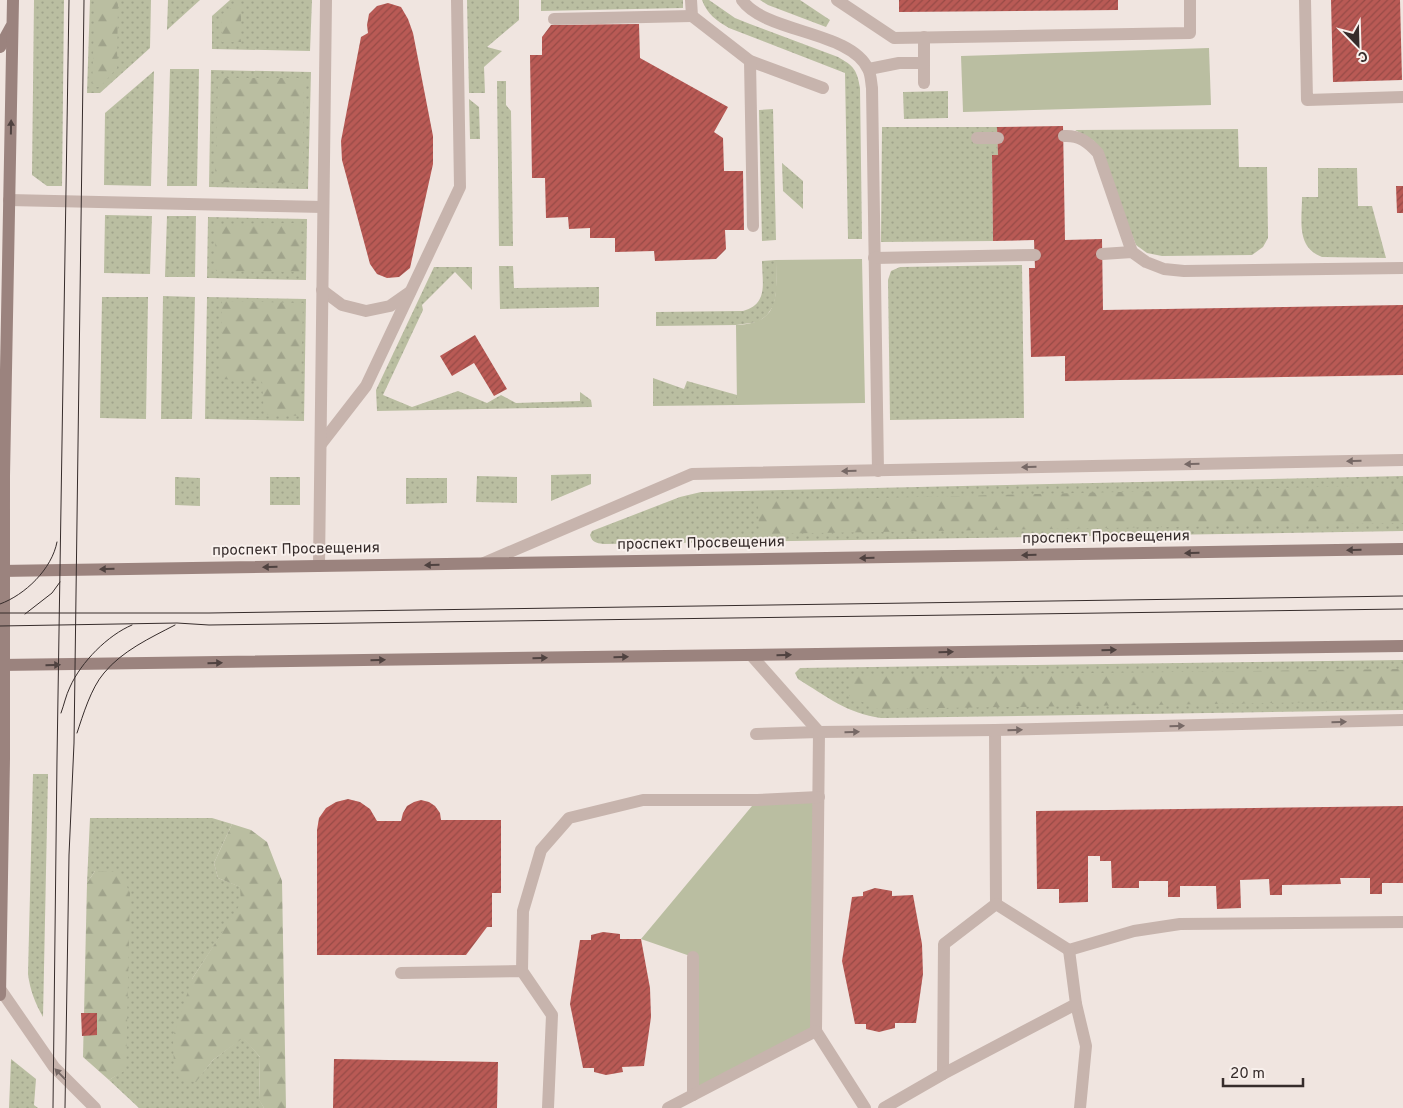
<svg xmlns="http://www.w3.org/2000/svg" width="1403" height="1108" viewBox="0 0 1403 1108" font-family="Overpass,sans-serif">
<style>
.grass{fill:url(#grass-dots)}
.forest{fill:url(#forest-firs)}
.park{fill:#babea1}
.building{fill:url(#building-hatch)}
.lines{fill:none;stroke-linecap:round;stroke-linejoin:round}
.service{stroke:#c7b4ad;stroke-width:12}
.minor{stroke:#c7b4ad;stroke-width:12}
.tertiary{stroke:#c7b4ad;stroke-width:12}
.secondary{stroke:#9b837e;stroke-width:12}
.tram{stroke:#362c2b;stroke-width:1}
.oneway{fill:#4f4240}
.oneway2{fill:#776966}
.labels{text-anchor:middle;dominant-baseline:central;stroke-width:4;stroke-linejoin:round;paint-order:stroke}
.street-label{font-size:15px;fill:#362c2b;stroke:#f8f0ec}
</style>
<defs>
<pattern id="grass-dots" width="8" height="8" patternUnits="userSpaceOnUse" patternTransform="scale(1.25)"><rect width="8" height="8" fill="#babea1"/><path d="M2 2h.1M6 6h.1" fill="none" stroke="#a0a38b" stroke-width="1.8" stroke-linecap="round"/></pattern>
<pattern id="forest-firs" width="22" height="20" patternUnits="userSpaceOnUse" patternTransform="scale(1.25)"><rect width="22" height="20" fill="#babea1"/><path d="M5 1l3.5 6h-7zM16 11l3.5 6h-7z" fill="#a0a38b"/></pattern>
<pattern id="building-hatch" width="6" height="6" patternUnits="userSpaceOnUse" patternTransform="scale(1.25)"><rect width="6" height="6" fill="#b95a55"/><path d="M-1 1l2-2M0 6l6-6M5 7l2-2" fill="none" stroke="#974b47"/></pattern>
</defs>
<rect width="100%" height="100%" fill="#f0e5e0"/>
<g class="grass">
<path d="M34,0H64L62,186H47L32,175Z"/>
<path d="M90,0H151L150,48L100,93H87Z"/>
<path d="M168,0H200L167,30Z"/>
<path d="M230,0H312L310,51L212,49V16Z"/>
<path d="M467,0H519V20L487,47L502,51L484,67L485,93H469Z"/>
<path d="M541,0H683V8L541,11Z"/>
<path d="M702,0H709L735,18L750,24L838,57C854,66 857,70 860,88L862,239H848L845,73L729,28C717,21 707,14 702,0Z"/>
<path d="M760,0H800L830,20L826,27L768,5Z"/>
<path d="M170,69H199L197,186H167Z"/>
<path d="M211,70L311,72L308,189L209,187Z"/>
<path d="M154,71L151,186L104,185L105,113Z"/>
<path d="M497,81H506V105L511,111L513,246H499Z"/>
<path d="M948,91V118L904,119L903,92Z"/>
<path d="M469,99L479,107L480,139H470Z"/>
<path d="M773,109L776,240L762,241L759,110Z"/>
<path d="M882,127H997L998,155L992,156L993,241L881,242Z"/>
<path d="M1238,129L1239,167H1267L1268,238L1263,247L1252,255L1162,256L1147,253L1136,245L1094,141L1075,130Z"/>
<path d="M782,163L803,181V209L783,191Z"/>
<path d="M1318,168H1357L1358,206H1372L1386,258L1322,257C1296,247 1302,221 1302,197H1318Z"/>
<path d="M105,215L152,216L150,274L104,273Z"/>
<path d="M167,216H196L195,277H165Z"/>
<path d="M208,217L307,219L306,280L207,278Z"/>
<path d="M776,260V292L774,305L767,315L758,322L736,325L656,326V312L743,311C769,304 762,282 762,261Z"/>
<path d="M1022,265L1024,418L890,420L888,280L891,271L900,267Z"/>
<path d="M499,266H513L514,288L599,287V307L500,309Z"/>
<path d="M434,267H472V290L455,272L422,305L423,310L383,395L412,407L458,391L487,403L501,395L516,403L580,401V392L591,400L592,407L377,411L376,390Z"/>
<path d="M163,296L195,297L192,419H161Z"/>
<path d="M102,297H148L146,419L100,418Z"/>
<path d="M207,297L306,299L304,421L205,419Z"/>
<path d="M653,378L684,389L687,381L737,395V405L653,406Z"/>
<path d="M591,474V484L551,501V475Z"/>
<path d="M477,476L517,477V503L476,502Z"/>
<path d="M1403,476V531L603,544C596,543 592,542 590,535L592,531L680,497L701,492Z"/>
<path d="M175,477L200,478V506L175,505Z"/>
<rect x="270" y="477" width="30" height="28"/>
<path d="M406,478H447V503L406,504Z"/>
<path d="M1403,660V710L881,718C848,714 826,696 798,679L795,673L800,668Z"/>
<path d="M33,774H48L43,1017C35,1003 30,990 28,974Z"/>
<path d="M90,818H212L232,824L214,863L218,878L241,887L242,903L192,979L196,1081L213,1060L243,1037L260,1057L259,1099L264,1108H139L109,1080L126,1069L95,871L87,883Z"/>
<path d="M11,1059L36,1079L34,1105L38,1108H9Z"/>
</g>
<g class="forest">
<path d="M95,0H118L117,68L100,87H92Z"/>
<path d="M241,1V42H222L221,15Z"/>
<path d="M218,78H304L303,183L215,182Z"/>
<path d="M301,223L300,272L216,271L215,224Z"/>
<path d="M222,301L303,303L300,416L264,414L262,381L220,379Z"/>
<path d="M1403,485V523L759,534L758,501Z"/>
<path d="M1403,669V701L878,709L849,696L850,676Z"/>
<path d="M232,824L251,830L267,842L282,881L286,1108H264L259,1100L260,1057L243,1038L213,1060L196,1082L180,1080L174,1067L173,1037L192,979L241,903L240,887L218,878L214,863Z"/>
<path d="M95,871L120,872L130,893L126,1070L109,1080L83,1057L87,883Z"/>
</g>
<g class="park">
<path d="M1209,48L1211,105L963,112L961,56Z"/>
<path d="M862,259L865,403L737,405L736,325C781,323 776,297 776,260Z"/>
<path d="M819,797L816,1031L693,1095V957L641,939L757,800Z"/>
</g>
<g class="building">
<path d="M899,0H1118V10L899,12Z"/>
<path d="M1331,0H1400L1402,80L1333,82Z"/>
<path d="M388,3L401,7L408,19L413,33L433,136V164L410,268L399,277L387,278L377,274L370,264L342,160L341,141L361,37L368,33L367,25L369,14L377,6Z"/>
<path d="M639,24L640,58L728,107L714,132L723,138L724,171H743L744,230H725L726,249L716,259L655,261L654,251L615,252V238H590V228L569,229L568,217L546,218L545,178H532L530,55H542V37L551,25Z"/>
<path d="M1063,126L1065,240L1102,239L1103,310L1403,305V375L1065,381V356L1031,357L1029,268H1035L1034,240L993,241L992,155H998L997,127Z"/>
<path d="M1396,186H1403V213H1397Z"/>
<path d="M475,335L507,389L494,396L474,363L452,376L440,356Z"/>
<path d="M348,799L360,802L370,809L377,821H401L403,813L407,806L414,802L421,800L429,802L435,806L440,813L441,820H501V893H492V927H487L466,955H317V830L319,818L326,808L336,802Z"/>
<path d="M1403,806V883H1382V894H1370V878H1340L1341,884L1282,885V895H1270L1269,879L1240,880L1241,908L1217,909L1216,886H1180V897H1168V881H1139V888H1112L1111,861H1100V856H1088V902L1059,903V889H1037L1036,811Z"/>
<path d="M875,888L892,891V896L913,895L922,944L923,974L916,1023H895V1028L879,1032L866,1029V1024H855L842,961L852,897L863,896V892Z"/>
<path d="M603,932L620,934V939H641L650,988L651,1017L644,1066L622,1067L623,1072L606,1075L594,1072V1068H583L570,1004L580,940H591V935Z"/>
<path d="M81,1013H97V1035L82,1036Z"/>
<path d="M334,1059L498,1062L497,1108H333Z"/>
</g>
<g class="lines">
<g class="service">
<path d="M691,0L692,16L750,61L823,88"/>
<path d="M742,0C765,33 851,31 868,69C871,74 871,82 872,88L878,471"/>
<path d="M837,0L894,38L1190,33V0"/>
<path d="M1305,0L1307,100L1403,97"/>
<path d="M554,19L692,16"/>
<path d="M750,61L753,226"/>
<path d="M924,63V83"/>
<path d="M869,69L899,63H924V37"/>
<path d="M1064,136C1079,135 1088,142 1098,153L1132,252"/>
<path d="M977,138H998"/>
<path d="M9,200L323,207"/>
<path d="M1102,254L1132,252L1146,262L1164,269L1184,271L1403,268"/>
<path d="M874,258L1035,255"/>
<path d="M322,290L342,305L366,311L390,306L410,292"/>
<path d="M321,444L366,386L460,187L457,0"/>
<path d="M319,566L326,0"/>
<path d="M995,730L996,904L1069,950L1134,931L1180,924L1403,922"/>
<path d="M756,734L819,732L816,1031L865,1108"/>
<path d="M522,971L523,911L541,850L569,818L643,800H757L819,797"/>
<path d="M401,973L522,971L552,1015L548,1108"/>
<path d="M1076,1004L1086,1046L1080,1108"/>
<path d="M943,1074L944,944L996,904"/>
<path d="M693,1095V957"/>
<path d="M668,1108L816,1031"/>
<path d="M884,1108L943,1074L1076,1004L1069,950"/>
</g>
<g class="minor">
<path d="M484,563L692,474L1403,460"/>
<path d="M751,655L819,732L995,730L1403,720"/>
</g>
<path class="tertiary" d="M0,989L54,1067L95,1108"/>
<g class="secondary">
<path d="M0,47L11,27"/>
<path d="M0,571L1403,549"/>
<path d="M0,665L1403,646"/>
<path d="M0,995L4,759V476L13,0"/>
</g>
<g class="tram">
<path d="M0,604C25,595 52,569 57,542"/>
<path d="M0,613H209L1403,596"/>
<path d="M25,614L52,593L60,582"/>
<path d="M0,626L177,623L209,625L1403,609"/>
<path d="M61,713C64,705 66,695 70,687C81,662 108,635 132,625"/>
<path d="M77,733C83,715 91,688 104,673C122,651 150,638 175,625"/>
<path d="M53,1108L57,759L69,0"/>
<path d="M65,1108L69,855L74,743L84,0"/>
</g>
</g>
<defs><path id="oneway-solid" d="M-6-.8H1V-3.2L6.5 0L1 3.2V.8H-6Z" transform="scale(1.25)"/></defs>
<g class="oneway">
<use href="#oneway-solid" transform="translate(11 127) rotate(-89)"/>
<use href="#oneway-solid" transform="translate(1354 550) rotate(179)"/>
<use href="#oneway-solid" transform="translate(1192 553) rotate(179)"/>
<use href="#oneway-solid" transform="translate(1029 555) rotate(179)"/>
<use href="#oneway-solid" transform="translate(867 558) rotate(179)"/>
<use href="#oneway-solid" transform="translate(432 565) rotate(179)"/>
<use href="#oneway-solid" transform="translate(270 567) rotate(179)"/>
<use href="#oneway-solid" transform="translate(107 569) rotate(179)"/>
<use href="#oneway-solid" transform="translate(1109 650) rotate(-1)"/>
<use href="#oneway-solid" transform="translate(946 652) rotate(-1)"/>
<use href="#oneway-solid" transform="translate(784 655) rotate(-1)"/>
<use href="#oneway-solid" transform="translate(621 657) rotate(-1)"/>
<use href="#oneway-solid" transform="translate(540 658) rotate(-1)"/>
<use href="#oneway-solid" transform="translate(378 660) rotate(-1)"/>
<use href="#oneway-solid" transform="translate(215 663) rotate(-1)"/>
<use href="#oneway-solid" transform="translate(53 665) rotate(-1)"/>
</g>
<g class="oneway2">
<use href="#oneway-solid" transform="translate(1354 461) rotate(179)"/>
<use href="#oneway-solid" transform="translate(1192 464) rotate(179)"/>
<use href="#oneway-solid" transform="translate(1029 467) rotate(179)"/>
<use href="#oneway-solid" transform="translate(849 471) rotate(179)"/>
<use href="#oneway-solid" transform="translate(1339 722) rotate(-1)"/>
<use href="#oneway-solid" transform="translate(1177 726) rotate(-1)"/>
<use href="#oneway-solid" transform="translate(1015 730) rotate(-1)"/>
<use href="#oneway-solid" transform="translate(852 732) rotate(-1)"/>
<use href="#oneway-solid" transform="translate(60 1074) rotate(-134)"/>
</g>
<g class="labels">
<g class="street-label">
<text transform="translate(1106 538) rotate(-1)">проспект Просвещения</text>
<text transform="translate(701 544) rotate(-1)">проспект Просвещения</text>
<text transform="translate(296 550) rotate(-1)">проспект Просвещения</text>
</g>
</g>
<g transform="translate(1358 45) rotate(157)" stroke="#f8f0ec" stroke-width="4" paint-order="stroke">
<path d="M0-4L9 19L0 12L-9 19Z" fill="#362c2b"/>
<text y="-8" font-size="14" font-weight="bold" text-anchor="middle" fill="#362c2b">С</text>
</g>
<path d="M1223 1078v8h80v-8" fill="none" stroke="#362c2b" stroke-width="2.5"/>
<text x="1230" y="1078" font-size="15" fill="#362c2b" stroke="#f8f0ec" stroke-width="4" paint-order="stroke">20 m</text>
</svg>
